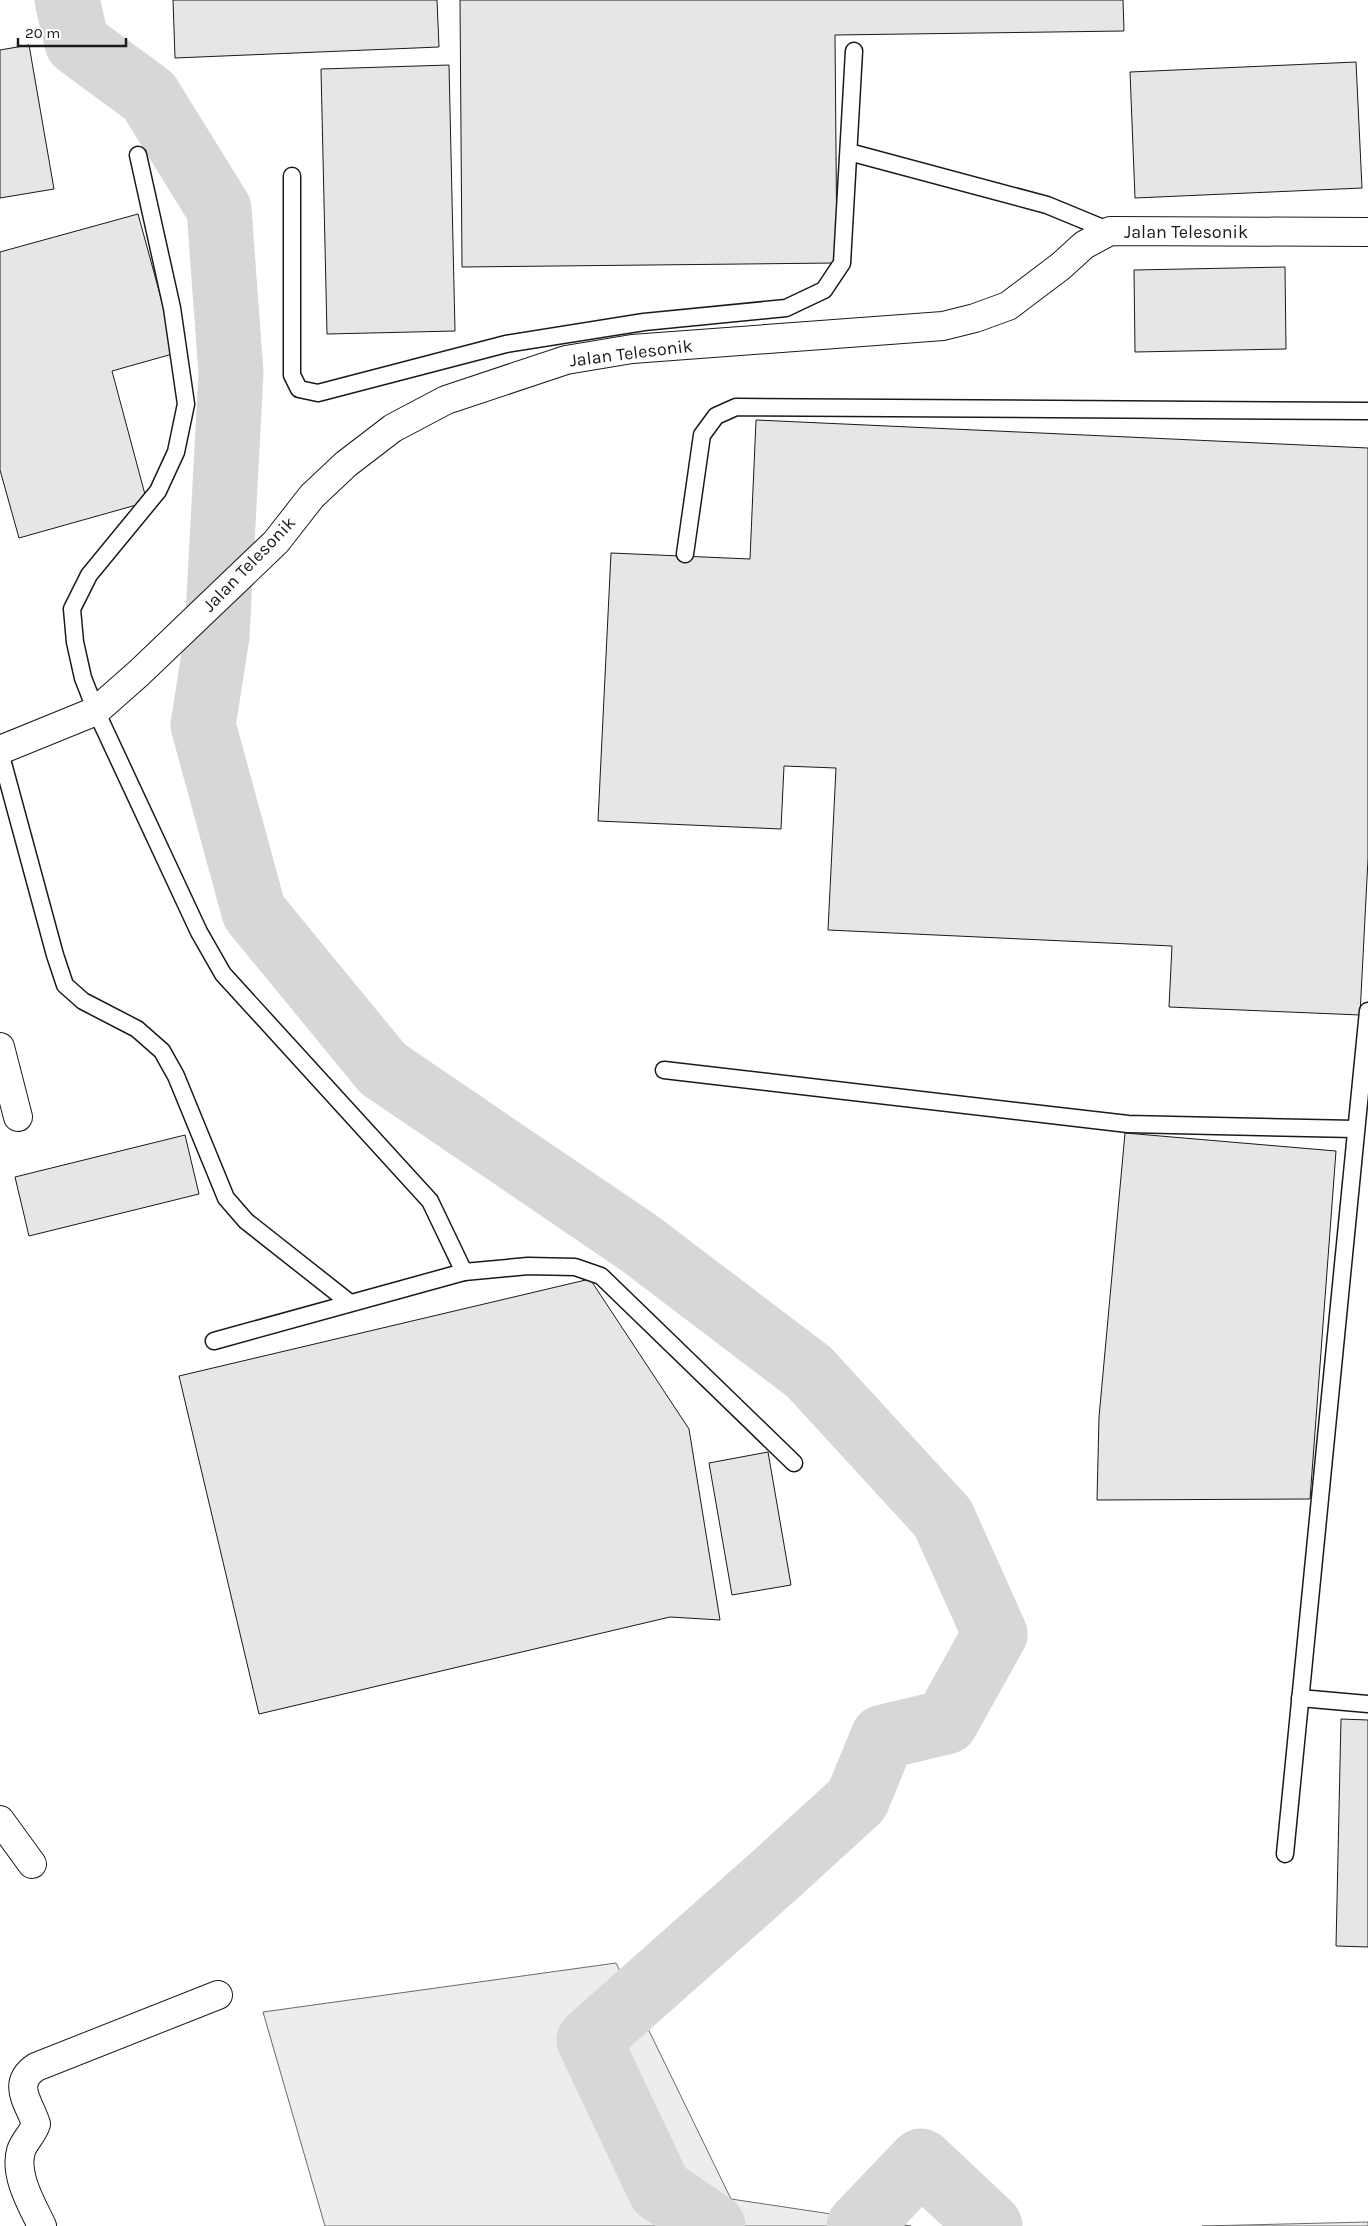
<svg xmlns="http://www.w3.org/2000/svg" width="1368" height="2226" viewBox="0 0 1368 2226" font-family="Karla,sans-serif">
<style>
.built{fill:#ededed;stroke:#6a6a6a}
.lines{fill:none;stroke-linecap:round;stroke-linejoin:round}
.river{stroke:#d7d7d7;stroke-width:65}
.building{fill:#e6e6e6;stroke:#1a1a1a}
.lane-casing{stroke:#1a1a1a;stroke-width:19}
.street-casing{stroke:#1a1a1a;stroke-width:30}
.secondary-casing{stroke:#1a1a1a;stroke-width:30}
.lane{stroke:#fff;stroke-width:16}
.street{stroke:#fff;stroke-width:28}
.secondary{stroke:#fff;stroke-width:28}
.labels{text-anchor:middle;dominant-baseline:central;stroke-width:4;stroke-linejoin:round;paint-order:stroke}
.street-label{font-size:18px;fill:#1a1a1a;stroke:#fff}
</style>
<rect width="100%" height="100%" fill="#fff"/>
<g class="built">
<path d="M616,1963L731,2199L911,2226H325L263,2012Z"/>
<path d="M1368,2222V2226H1202Z"/>
</g>
<g class="lines">
<g class="river">
<path d="M67,0L77,43L149,96L219,209L231,373L217,636L203,725L254,912L383,1069L639,1243L809,1372L943,1518L995,1634L946,1722L883,1737L857,1800L775,1875L589,2040L660,2190L713,2226"/>
<path d="M859,2226L921,2161L990,2226"/>
</g>
</g>
<g class="building">
<path d="M173,0H437L439,47L175,58Z"/>
<path d="M460,0H1123L1124,31L835,35L837,263L462,267Z"/>
<path d="M29,45L54,189L0,198V50Z"/>
<path d="M1356,62L1362,188L1135,198L1130,72Z"/>
<path d="M449,65L455,331L327,334L321,69Z"/>
<path d="M138,214L176,353L112,371L147,502L19,538L0,470V252Z"/>
<path d="M1285,267L1286,349L1135,352L1134,270Z"/>
<path d="M756,420L1368,448V859L1360,1015L1169,1007L1172,946L828,930L836,768L784,766L781,829L598,821L611,553L750,559Z"/>
<path d="M1125,1133L1336,1151L1310,1499L1097,1500L1099,1417Z"/>
<path d="M185,1135L199,1194L29,1236L15,1177Z"/>
<path d="M590,1279L689,1429L720,1620L670,1617L259,1714L179,1376Z"/>
<path d="M768,1452L791,1585L732,1595L709,1463Z"/>
<path d="M1341,1719L1368,1720V1947L1336,1946Z"/>
</g>
<g class="lines">
<g class="lane-casing">
<g id="lane">
<path d="M849,152L1047,205L1110,231"/>
<path d="M138,155L172,308L186,404L176,452L158,491L89,575L72,609L75,642L83,678L96,711L199,932L223,974L430,1201L464,1272L214,1341"/>
<path d="M292,176V375L299,389L318,393L506,344L644,322L786,308L824,290L842,263L854,51"/>
<path d="M685,554L702,435L716,416L736,407L1368,411"/>
<path d="M0,752L55,955L65,985L83,1001L137,1029L162,1051L176,1076L226,1198L246,1221L350,1303"/>
<path d="M664,1070L1128,1124L1355,1129"/>
<path d="M464,1272L528,1266L575,1267L601,1276L794,1463"/>
<path d="M1300,1698L1368,1704"/>
<path d="M1285,1854L1368,1011"/>
</g>
</g>
<g class="street-casing">
<g id="street">
<path d="M0,1047L18,1117"/>
<path d="M0,1820L32,1864"/>
<path d="M42,2226C32,2205 14,2175 21,2151C24,2141 33,2134 36,2124C29,2102 11,2084 36,2067L218,1995"/>
</g>
</g>
<g class="secondary-casing">
<path id="secondary" d="M0,750L96,711L139,673L276,542L312,496L346,464L393,428L446,400L566,360L632,349L943,326L975,318L1008,306L1061,266L1084,245L1110,231L1368,232"/>
</g>
<use href="#lane" class="lane"/>
<use href="#street" class="street"/>
<use href="#secondary" class="secondary"/>
</g>
<g class="labels">
<g class="street-label">
<text x="1186" y="232">Jalan Telesonik</text>
<text transform="translate(631 353) rotate(-7)">Jalan Telesonik</text>
<text transform="translate(249 564) rotate(-46)">Jalan Telesonik</text>
</g>
</g>
<path d="M18 38v8h108v-8" fill="none" stroke="#1a1a1a" stroke-width="2.5"/>
<text x="25" y="38" font-size="15" fill="#1a1a1a" stroke="#ffffff" stroke-width="4" paint-order="stroke">20 m</text>
</svg>
